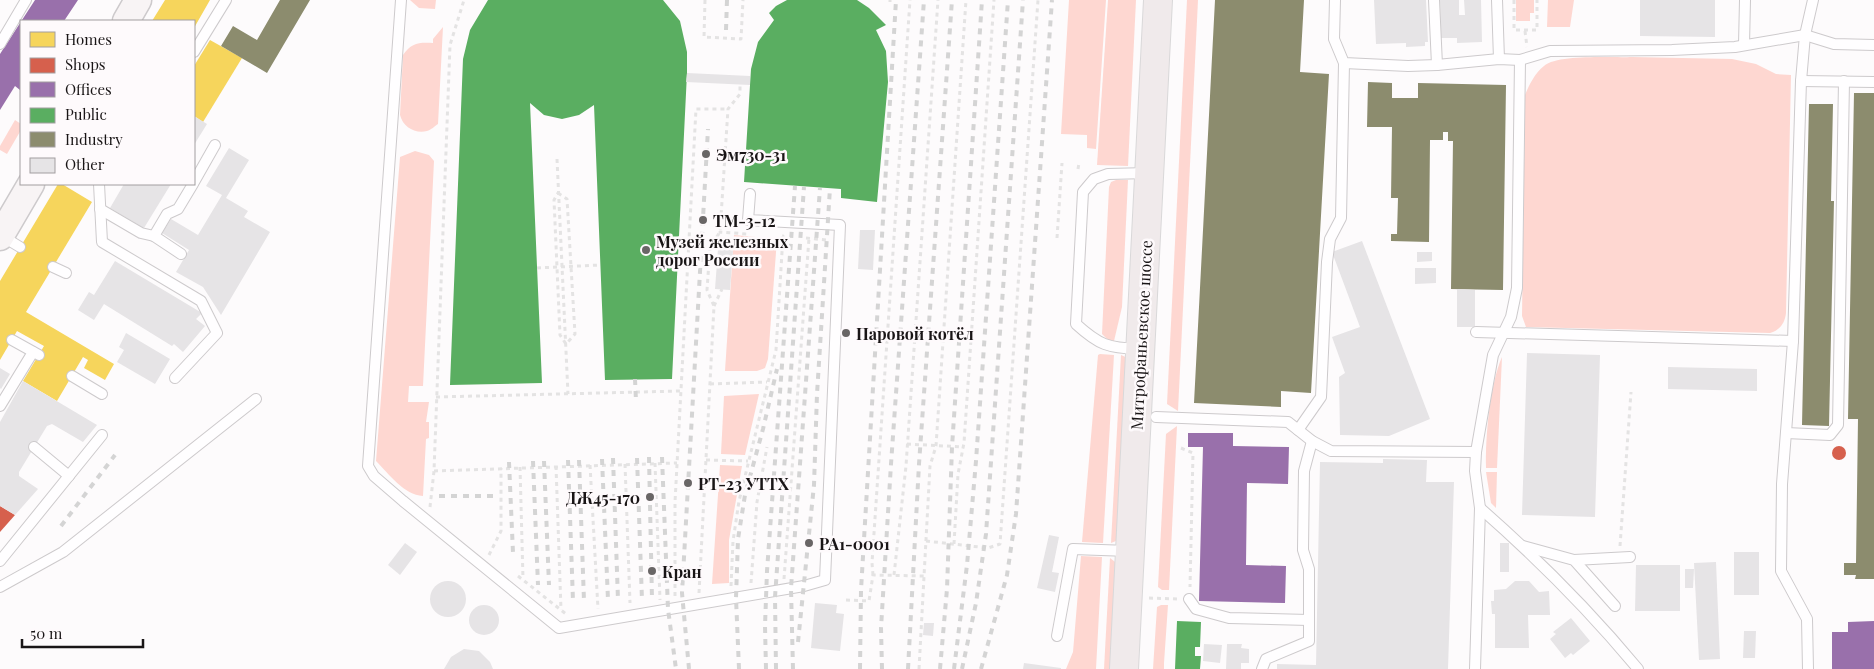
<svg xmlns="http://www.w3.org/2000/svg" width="1874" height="669" viewBox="0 0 1874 669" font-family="'Playfair Display',serif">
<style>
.green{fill:#fed7d1}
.homes{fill:#f6d55c}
.shops{fill:#d6604d}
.offices{fill:#9970ab}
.public{fill:#5aae61}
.industry{fill:#8c8c6e}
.building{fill:#e6e4e6}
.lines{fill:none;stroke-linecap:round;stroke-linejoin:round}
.lane-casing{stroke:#cdcacc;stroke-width:12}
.secondary-casing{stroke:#cdcacc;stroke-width:29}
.primary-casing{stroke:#d9d8d9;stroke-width:30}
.path{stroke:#e4e3e3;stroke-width:3;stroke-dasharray:4 4;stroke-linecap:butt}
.lane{stroke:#fffeff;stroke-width:10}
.secondary{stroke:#f8f4f5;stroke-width:26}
.primary{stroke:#f0eaeb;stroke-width:28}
.rail{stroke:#d4d4d4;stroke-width:4;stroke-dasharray:6 6;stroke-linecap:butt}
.path-bridge{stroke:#e4e3e3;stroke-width:3;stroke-dasharray:4 4;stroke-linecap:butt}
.poi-dot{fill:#696666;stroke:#fefafc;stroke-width:2}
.labels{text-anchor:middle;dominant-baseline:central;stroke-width:5;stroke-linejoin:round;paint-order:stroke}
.poi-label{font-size:16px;font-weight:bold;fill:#191516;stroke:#fefafc;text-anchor:start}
.street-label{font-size:16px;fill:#191516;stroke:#fefafc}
</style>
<rect width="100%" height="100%" fill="#fdfbfc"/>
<g class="green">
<path d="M410,0H436L435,9L419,8Z"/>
<path d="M1069,0H1106L1096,149L1087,148V135L1061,134Z"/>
<path d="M1108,0H1136L1128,166L1097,165Z"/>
<path d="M1187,0H1198L1178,411L1167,404Z"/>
<path d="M1516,0H1534V13H1530V21H1516Z"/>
<path d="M1548,0H1574L1570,27H1547Z"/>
<path d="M443,27L438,124C435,126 431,130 427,131C415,134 403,127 400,115L403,55C411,43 419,42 433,43V39Z"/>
<path d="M1632,57L1732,59L1756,64L1776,74L1791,75L1786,313C1785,323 1780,330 1770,333L1526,327L1522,316L1525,95C1529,85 1535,73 1544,66C1558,54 1612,58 1632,57Z"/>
<path d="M15,120L21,124V130L7,154L0,150V146Z"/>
<path d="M415,151L429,155L434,161L423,386H409L408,402H429L426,422H429V438L426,439L423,496C404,495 389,474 376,461L400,157Z"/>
<path d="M1116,180H1128L1122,307L1114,341L1108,340L1102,334L1109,187L1111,182Z"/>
<path d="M734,235L777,239L768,359L765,368L757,371H725Z"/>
<path d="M1100,354L1114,355L1103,543L1082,542L1098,355Z"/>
<path d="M1121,355L1130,359L1121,539L1111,543Z"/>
<path d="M1502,357L1497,468H1486C1485,437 1490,384 1502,357Z"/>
<path d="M759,394L745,455L721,454L724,396Z"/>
<path d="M1177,426L1169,590H1162L1158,587L1166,434Z"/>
<path d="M720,465L742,466L729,540V583L712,584Z"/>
<path d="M1486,472H1497L1496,508L1491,503Z"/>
<path d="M1081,556L1102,557L1096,669H1066L1073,652Z"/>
<path d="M1110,558L1119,565L1113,669H1104Z"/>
<path d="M1161,605H1168L1164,663V669H1153L1157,607Z"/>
</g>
<g class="homes">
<path d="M165,0H210L194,28V21H152Z"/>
<path d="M210,40L242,58L203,122L194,116V66Z"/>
<path d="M58,184H62L92,202L26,312L114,364L105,380L84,368L88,360L83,357L57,401L23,381L44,346L17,331L0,360V281Z"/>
</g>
<g class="shops">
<circle cx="1839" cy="453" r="7"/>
<path d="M0,506L15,515L0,532Z"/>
</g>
<g class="offices">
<path d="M35,0H78L64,21H21V88L20,90L15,86L0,110V54Z"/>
<path d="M1188,433H1233V446L1289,447L1288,484L1247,483L1246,565L1286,566L1285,603L1199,601L1203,447H1188Z"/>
<path d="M1874,621V669H1832V632H1848V622Z"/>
</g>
<g class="public">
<path d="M488,0H663L680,21L687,52V73L672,379L605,380L594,105L579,115L562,119L544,115L530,103L542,383L450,385L463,59L470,30Z"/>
<path d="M787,0H857L869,8L886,25L876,30L886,51L888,82L877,202L841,198V189L744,182L751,69L758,42L774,20L769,13L776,6Z"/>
<path d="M1177,621L1201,622L1200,647H1195V656H1201L1200,669H1175Z"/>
</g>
<g class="industry">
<path d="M280,0H310L267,73L221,46L233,26L257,40Z"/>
<path d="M1215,0H1304L1300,72L1329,74L1311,393L1281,391V407L1194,403Z"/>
<path d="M1368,82L1392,83V98H1418V83L1506,85L1503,290L1451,289L1453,141H1448V132H1443V140H1430L1429,242L1391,241V234H1397L1398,198H1391L1392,127H1367Z"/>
<path d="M1854,93H1874V579H1855L1856,575H1844V563H1856L1858,419H1848Z"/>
<path d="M1809,104H1833L1831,201H1834L1829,426L1802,425Z"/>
</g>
<g class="building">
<path d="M1374,0H1426L1428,42H1425V46L1406,47V43L1376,44Z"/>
<path d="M1440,0H1459V15H1465L1464,0H1481L1482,42L1457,43V38H1441Z"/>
<path d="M1640,0H1715V37L1640,36Z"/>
<path d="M687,73L750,76V85L686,82Z"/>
<path d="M194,116L207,124L194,145Z"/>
<path d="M229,148L249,160L226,198L248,211L244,217L270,232L221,315L203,287L176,272L189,250L162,233L171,219L198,235L222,195L206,186Z"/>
<path d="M124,184H171L144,228L110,208Z"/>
<path d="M860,230H875L873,270L858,269Z"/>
<path d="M1362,241L1430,419L1389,436L1340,435L1339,377L1345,373L1332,337L1360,327L1332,252Z"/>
<path d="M718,249L733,250L730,290L715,289Z"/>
<path d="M1417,252H1432V261L1417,262Z"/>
<path d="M115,261L202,313L196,319L205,326L183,352L174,344L172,346L104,304L94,320L78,310L89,292L94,295Z"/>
<path d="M1415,268H1436V283L1415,284Z"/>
<path d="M1457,289L1475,290V327H1457Z"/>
<path d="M126,333L170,359L155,384L117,362L124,350L119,347Z"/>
<path d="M1527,353L1600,355L1595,517L1522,515Z"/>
<path d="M1668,367L1757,369V391L1668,389Z"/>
<path d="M0,368L10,374L1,389L0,388Z"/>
<path d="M23,381L97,425L83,442L52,424L47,426L19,472V476L38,489L15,515L0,506V422Z"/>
<path d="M1383,459L1427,460L1426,482H1454L1448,669H1277V664L1316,665L1320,462L1383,463Z"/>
<path d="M1049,535L1059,537L1052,572L1059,573L1055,592L1037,588Z"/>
<path d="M405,543L417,552L400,575L388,565Z"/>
<rect x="1500" y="543" width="9" height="29"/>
<rect x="1734" y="552" width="25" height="43"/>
<path d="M1716,562L1720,659L1699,660L1694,563Z"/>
<path d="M1636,565H1680V611H1635Z"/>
<path d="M1685,569H1694L1693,588H1685Z"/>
<circle cx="448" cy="599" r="18"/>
<path d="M1515,581H1529L1539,592L1549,591L1550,615H1528L1529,648H1495V614H1492L1491,601H1494V590L1506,589Z"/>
<path d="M815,603L837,605L836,613L844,614L840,651L811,648Z"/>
<circle cx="484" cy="620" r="15"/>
<path d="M1571,618L1590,641L1573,655L1571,653L1565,658L1550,639L1556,634L1553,632Z"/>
<path d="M924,623H934L933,636L923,635Z"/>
<path d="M1744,631H1756L1755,658H1743Z"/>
<path d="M1204,644L1222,645L1220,663L1203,661Z"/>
<path d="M1227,644H1242L1241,648L1249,649V663H1241V669H1226Z"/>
<path d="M464,649L479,651L490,662L493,669H444L451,657Z"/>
<path d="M1024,663L1061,668V669H1023Z"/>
</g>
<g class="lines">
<g class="lane-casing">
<g id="lane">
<path d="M401,0L368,466L374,476L403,501L559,628L804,586L825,580L840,225L748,220L750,194"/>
<path d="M1335,0L1334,39L1344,63L1408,66L1437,65L1499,59L1520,60L1550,51L1672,50L1735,47L1805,35L1834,44L1874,45"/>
<path d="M1434,0L1437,65"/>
<path d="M1497,0L1499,59"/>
<path d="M0,44L26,0"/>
<path d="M1744,45L1745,0"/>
<path d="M194,52L226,0"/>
<path d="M1801,81L1874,82"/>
<path d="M194,182L215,145"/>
<path d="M99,184L102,242L201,301L217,333L175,378"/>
<path d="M100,209L141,233L154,236L181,254"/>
<path d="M2,236L20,247"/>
<path d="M154,236L167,214L178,209L193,184"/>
<path d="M53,267L66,273"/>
<path d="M1476,332L1793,341"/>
<path d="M12,340L39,355"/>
<path d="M1139,349C1108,348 1099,345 1076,324L1083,192L1094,179L1108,174L1148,173"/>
<path d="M72,376L102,394"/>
<path d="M0,406L33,352"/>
<path d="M1156,417L1288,422L1312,441L1331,451L1476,452"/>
<path d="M1298,430L1321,397L1327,262L1330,239L1341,218L1344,63"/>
<path d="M1786,433L1830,435L1838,425L1844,81"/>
<path d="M34,447L69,476"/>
<path d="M1480,508C1537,558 1590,611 1638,669"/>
<path d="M1523,546L1574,560L1615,606"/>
<path d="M1574,560L1630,557"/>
<path d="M0,561L102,435"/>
<path d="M0,587L63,552L256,399"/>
<path d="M1189,599L1196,609L1229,618L1309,620"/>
<path d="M1057,636L1073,549L1129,551"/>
<path d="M1262,669L1266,659L1309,641V569L1303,550L1304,471L1312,441"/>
<path d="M1475,669L1480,508L1475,471L1476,452L1493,355L1511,317L1517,288L1520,60"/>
<path d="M1808,669L1807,619L1781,571L1782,484L1793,341L1801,81L1805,35L1813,0"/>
</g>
</g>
<g class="secondary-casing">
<g id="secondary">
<path d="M126,21L138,0"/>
<path d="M0,237L31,184"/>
</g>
</g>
<g class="primary-casing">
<path id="primary" d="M1124,669L1158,0"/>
</g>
<g class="path">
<path d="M705,0L704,37L741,39L743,0"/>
<path d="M1514,0V30H1537V0"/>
<path d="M890,2V0"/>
<path d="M1525,31L1527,47"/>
<path d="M557,159L568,394"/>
<path d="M1078,169L1079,163"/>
<path d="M558,193L567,199L575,334L566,344L560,335L554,200Z"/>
<path d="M806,238L827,240"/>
<path d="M1057,238L1062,163"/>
<path d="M725,249L720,232L747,234"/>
<path d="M714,306L722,289"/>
<path d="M710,384L767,382"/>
<path d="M436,397L681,391"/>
<path d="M907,444L964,447"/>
<path d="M1181,448L1193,453L1190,587"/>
<path d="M706,460L748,461"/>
<path d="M655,463L660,600"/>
<path d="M625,464L630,603"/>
<path d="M590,465L598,609"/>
<path d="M556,466L561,610"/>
<path d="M520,467L523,579"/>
<path d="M434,471L677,463"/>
<path d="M430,507L434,471L450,45L464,0"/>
<path d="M926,541L988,548L1000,544L1038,0"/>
<path d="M954,544L958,474L964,443L994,0"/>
<path d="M1620,546L1631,392"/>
<path d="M489,555L501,531V468"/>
<path d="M873,575L872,563L910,0"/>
<path d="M894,575L906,466L938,0"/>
<path d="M518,576L566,614"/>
<path d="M784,579L809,238"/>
<path d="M751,583L757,502L767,447"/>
<path d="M731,586L733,541L739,501L776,350L783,236H780"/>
<path d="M699,593L714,306L707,290L710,247L720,232L728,109L740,94V85"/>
<path d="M675,596V502L696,109H728"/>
<path d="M1149,598L1178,599"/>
<path d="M846,600L869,601L873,575L924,576"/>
<path d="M919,669L930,466L936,446L966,0"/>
</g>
<use href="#lane" class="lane"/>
<use href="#secondary" class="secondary"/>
<use href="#primary" class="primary"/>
<g class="rail">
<path d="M726,30L727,0"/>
<path d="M635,379L636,401"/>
<path d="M649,457L652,599"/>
<path d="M662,457L668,609L676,669"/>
<path d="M613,458L618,600"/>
<path d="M637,458L642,600"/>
<path d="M602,459L608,600"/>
<path d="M568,460L573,601"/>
<path d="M579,460L584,601"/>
<path d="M533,461L538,585"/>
<path d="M544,461L549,585"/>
<path d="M509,462L513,553"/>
<path d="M439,496H496"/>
<path d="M61,526L115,455"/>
<path d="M798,642L814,485L817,394L830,188"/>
<path d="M689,669L682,593L708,129"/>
<path d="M739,669L736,598L738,539L745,495L763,429L777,369"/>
<path d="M766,669L765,626L767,571L795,186"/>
<path d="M776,669L775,597L804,187"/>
<path d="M793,669L791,588L820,188"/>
<path d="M860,669L861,590L896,0"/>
<path d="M882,669L881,628L891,464L924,0"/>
<path d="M908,669L919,464L952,0"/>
<path d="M940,669L947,589L952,447L982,0"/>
<path d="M954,669L967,565L976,461L1008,0"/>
<path d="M962,669L976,603L986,534L1023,0"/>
<path d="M981,669L1007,575L1016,514L1052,0"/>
</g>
<path class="path-bridge" d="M537,268L600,265"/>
</g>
<g class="poi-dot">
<circle cx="706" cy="154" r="5"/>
<circle cx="703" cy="220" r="5"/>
<circle cx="646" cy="250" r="5"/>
<circle cx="846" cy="333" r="5"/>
<circle cx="688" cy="483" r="5"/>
<circle cx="650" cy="497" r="5"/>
<circle cx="809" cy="543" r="5"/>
<circle cx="652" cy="571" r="5"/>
</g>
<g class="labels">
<g class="poi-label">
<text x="716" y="154">Эм730-31</text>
<text x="713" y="220">ТМ-3-12</text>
<text x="656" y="241">Музей железных<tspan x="656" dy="18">дорог России</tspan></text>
<text x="856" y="333">Паровой котёл</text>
<text x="698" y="483">РТ-23 УТТХ</text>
<text x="640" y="497" text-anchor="end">ДЖ45-170</text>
<text x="819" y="543">РА1-0001</text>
<text x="662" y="571">Кран</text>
</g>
<g class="street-label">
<text transform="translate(1141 335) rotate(-87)">Митрофаньевское шоссе</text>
</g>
</g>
<rect x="20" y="20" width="175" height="165" fill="#fefafc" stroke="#a29ea0"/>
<rect x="30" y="32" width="25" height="15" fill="#f6d55c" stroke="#a29ea0"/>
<text x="65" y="45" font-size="15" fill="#191516">Homes</text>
<rect x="30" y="58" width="25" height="15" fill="#d6604d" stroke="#a29ea0"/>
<text x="65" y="70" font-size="15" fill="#191516">Shops</text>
<rect x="30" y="82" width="25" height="15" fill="#9970ab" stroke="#a29ea0"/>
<text x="65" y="95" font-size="15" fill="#191516">Offices</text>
<rect x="30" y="108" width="25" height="15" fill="#5aae61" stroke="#a29ea0"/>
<text x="65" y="120" font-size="15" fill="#191516">Public</text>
<rect x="30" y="132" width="25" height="15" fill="#8c8c6e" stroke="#a29ea0"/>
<text x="65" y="145" font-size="15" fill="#191516">Industry</text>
<rect x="30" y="158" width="25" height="15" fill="#e6e4e6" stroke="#a29ea0"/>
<text x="65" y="170" font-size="15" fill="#191516">Other</text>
<path d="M22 639v8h121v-8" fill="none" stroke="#191516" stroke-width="2.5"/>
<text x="30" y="639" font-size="15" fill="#191516" stroke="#fefafc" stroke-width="4" paint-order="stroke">50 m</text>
</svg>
